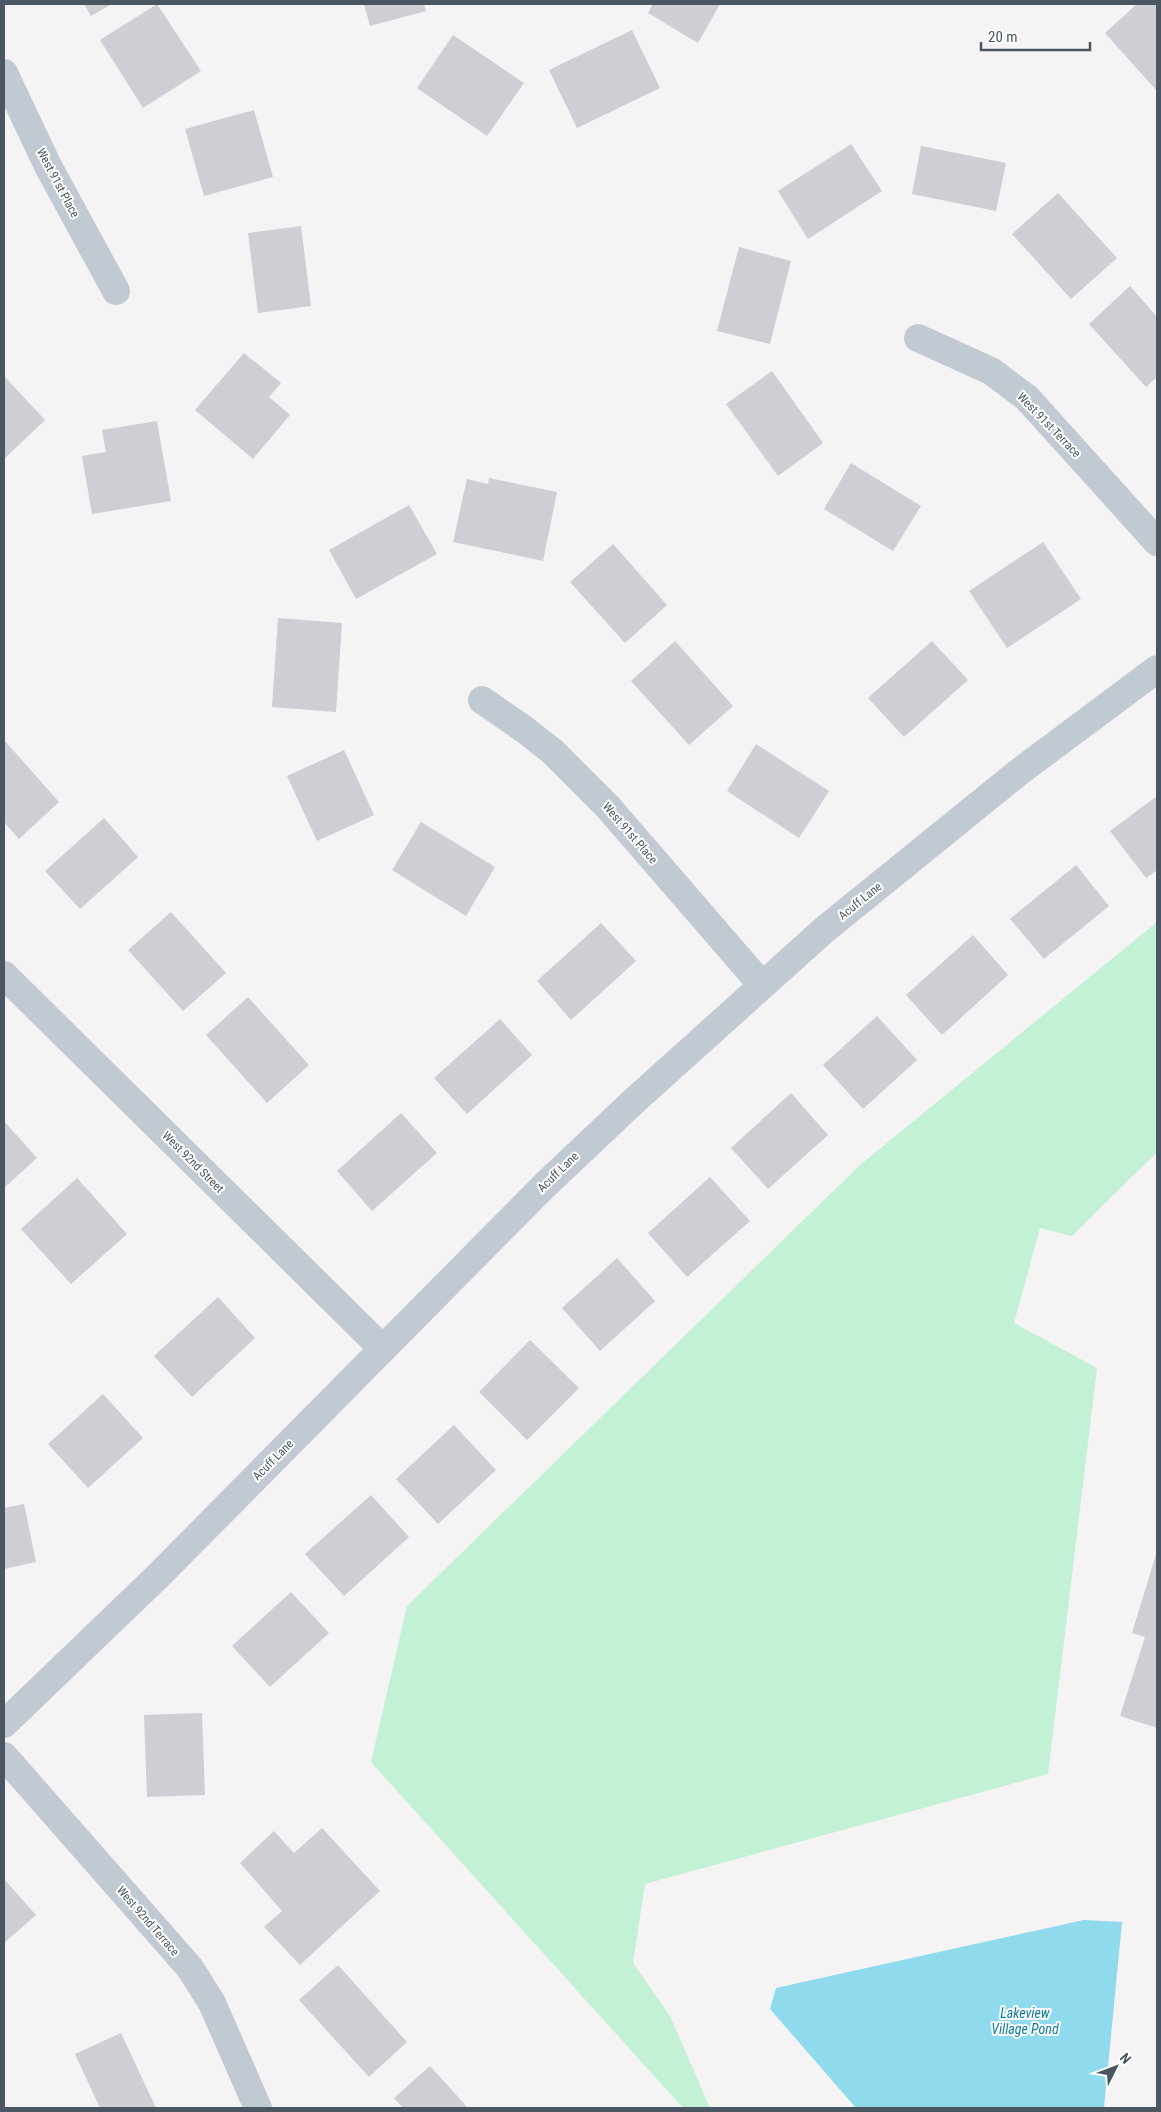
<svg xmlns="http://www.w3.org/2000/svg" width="1161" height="2112" viewBox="0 0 1161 2112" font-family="'Roboto Condensed',sans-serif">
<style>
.green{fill:#c3f1d5}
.water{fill:#90daee}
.building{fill:#cdcfd5}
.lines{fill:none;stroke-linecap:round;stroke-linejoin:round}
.street{stroke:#c1cad2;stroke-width:28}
.labels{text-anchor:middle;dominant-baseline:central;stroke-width:4;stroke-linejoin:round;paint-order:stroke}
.street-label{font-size:12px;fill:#4a5661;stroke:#fff}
.water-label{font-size:14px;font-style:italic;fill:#0c7c9b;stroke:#fff}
</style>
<rect width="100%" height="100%" fill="#f5f3f3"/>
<path class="green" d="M1157,922V1152L1072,1236L1040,1228L1014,1323L1097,1368L1048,1774L645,1884L633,1963L670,2016L710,2108H683L371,1762L407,1606L860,1165Z"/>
<path class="water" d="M1084,1920L1122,1922L1104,2108H856L770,2009L776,1988Z"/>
<g class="building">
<path d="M84,4H112L91,16Z"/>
<path d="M157,4L201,71L143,108L100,40Z"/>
<path d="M364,4H424L426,11L370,26Z"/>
<path d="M653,4H720L698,43L648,13Z"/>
<path d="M1137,4H1157V91L1105,33Z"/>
<path d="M632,30L660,88L577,128L549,70Z"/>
<path d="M453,35L524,83L487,136L417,88Z"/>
<path d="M254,110L273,177L204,196L185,129Z"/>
<path d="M851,144L882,191L808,239L778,191Z"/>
<path d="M921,146L1006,163L996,211L912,194Z"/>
<path d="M1058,193L1117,258L1071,299L1012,234Z"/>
<path d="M301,226L311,306L258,313L248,233Z"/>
<path d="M739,247L791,261L770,344L717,331Z"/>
<path d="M1130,286L1157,317V377L1146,387L1089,324Z"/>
<path d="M244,353L281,383L269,397L290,415L253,459L195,410Z"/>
<path d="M772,371L823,443L778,476L726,404Z"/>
<path d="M4,376L45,420L4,459Z"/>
<path d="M157,421L171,501L92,514L82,456L106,452L102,430Z"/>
<path d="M851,463L921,506L893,551L824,509Z"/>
<path d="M489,478L557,492L543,561L453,542L467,479L488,484Z"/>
<path d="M409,505L437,554L356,599L329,550Z"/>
<path d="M1043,542L1081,599L1007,648L969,591Z"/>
<path d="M613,544L667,605L625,643L570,582Z"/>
<path d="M278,618L342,623L336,712L272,707Z"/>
<path d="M675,641L733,706L689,745L631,681Z"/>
<path d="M932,641L968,680L904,737L868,698Z"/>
<path d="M4,740L59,802L19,839L4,822Z"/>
<path d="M756,744L829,791L799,838L727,791Z"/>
<path d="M344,750L374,815L317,841L287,776Z"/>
<path d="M1157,796V870L1146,878L1110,831Z"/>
<path d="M104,818L138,857L80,909L45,871Z"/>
<path d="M421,822L495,867L466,916L392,870Z"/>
<path d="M1076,865L1109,906L1044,959L1010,919Z"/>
<path d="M171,912L226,973L183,1011L128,950Z"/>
<path d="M601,923L636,961L571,1020L537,981Z"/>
<path d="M973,935L1008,975L942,1035L906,995Z"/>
<path d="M248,997L309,1065L267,1103L206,1035Z"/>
<path d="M877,1016L917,1060L863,1109L823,1065Z"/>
<path d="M500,1019L532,1055L467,1114L434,1078Z"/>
<path d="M791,1093L828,1135L768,1189L731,1148Z"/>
<path d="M401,1113L437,1153L372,1211L337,1171Z"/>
<path d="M4,1121L37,1158L4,1188Z"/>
<path d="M710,1177L750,1221L687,1277L648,1233Z"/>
<path d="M77,1178L127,1234L71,1284L21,1229Z"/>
<path d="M617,1258L655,1301L600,1351L562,1308Z"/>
<path d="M218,1297L255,1338L192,1397L154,1356Z"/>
<path d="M530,1340L579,1388L527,1440L479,1392Z"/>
<path d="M103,1394L143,1438L88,1488L48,1444Z"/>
<path d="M454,1425L496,1470L438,1524L396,1479Z"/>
<path d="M371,1495L409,1537L344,1596L305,1554Z"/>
<path d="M24,1504L36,1562L4,1569V1508Z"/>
<path d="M1157,1551V1728L1120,1716L1145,1637L1132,1633Z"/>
<path d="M291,1592L329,1633L270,1687L232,1646Z"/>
<path d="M202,1713L205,1795L147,1797L144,1715Z"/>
<path d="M322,1828L380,1891L300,1965L264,1927L282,1911L240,1863L274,1831L294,1853Z"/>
<path d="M4,1879L36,1915L4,1943Z"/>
<path d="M338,1965L407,2042L369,2077L299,2000Z"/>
<path d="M121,2033L156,2108H100L75,2054Z"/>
<path d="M430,2066L468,2108H403L394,2098Z"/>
</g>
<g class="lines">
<g class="street">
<path d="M4,73L48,166L116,291"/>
<path d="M918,338L991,371L1027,398L1157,542"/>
<path d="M482,700L525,730L552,751L608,807L762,985"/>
<path d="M4,975L383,1349"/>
<path d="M4,1724L158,1576L544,1186L634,1101L824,930L1019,772L1157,669"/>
<path d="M4,1756L190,1968L212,2003L258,2108"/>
</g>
</g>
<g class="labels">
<g class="street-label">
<text transform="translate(58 183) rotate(62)">West 91st Place</text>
<text transform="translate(1049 425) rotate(46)">West 91st Terrace</text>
<text transform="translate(630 833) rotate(49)">West 91st Place</text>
<text transform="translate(860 901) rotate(-39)">Acuff Lane</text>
<text transform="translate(193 1162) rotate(45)">West 92nd Street</text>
<text transform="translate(558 1172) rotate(-44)">Acuff Lane</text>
<text transform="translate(273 1460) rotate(-45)">Acuff Lane</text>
<text transform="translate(148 1921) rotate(49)">West 92nd Terrace</text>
</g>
<g class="water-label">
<text x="1025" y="2013">Lakeview<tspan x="1025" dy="16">Village Pond</tspan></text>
</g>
</g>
<rect width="1161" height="2112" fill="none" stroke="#4a5661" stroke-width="10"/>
<g transform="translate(1116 2067) rotate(48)" stroke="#ffffff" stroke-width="4" paint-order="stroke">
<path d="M0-4L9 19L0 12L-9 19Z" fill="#4a5661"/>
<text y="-8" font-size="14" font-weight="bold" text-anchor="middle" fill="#4a5661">N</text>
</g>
<path d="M981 42v8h109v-8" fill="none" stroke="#4a5661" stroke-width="2.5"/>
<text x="988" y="42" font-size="15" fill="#4a5661" stroke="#ffffff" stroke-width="4" paint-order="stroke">20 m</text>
</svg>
